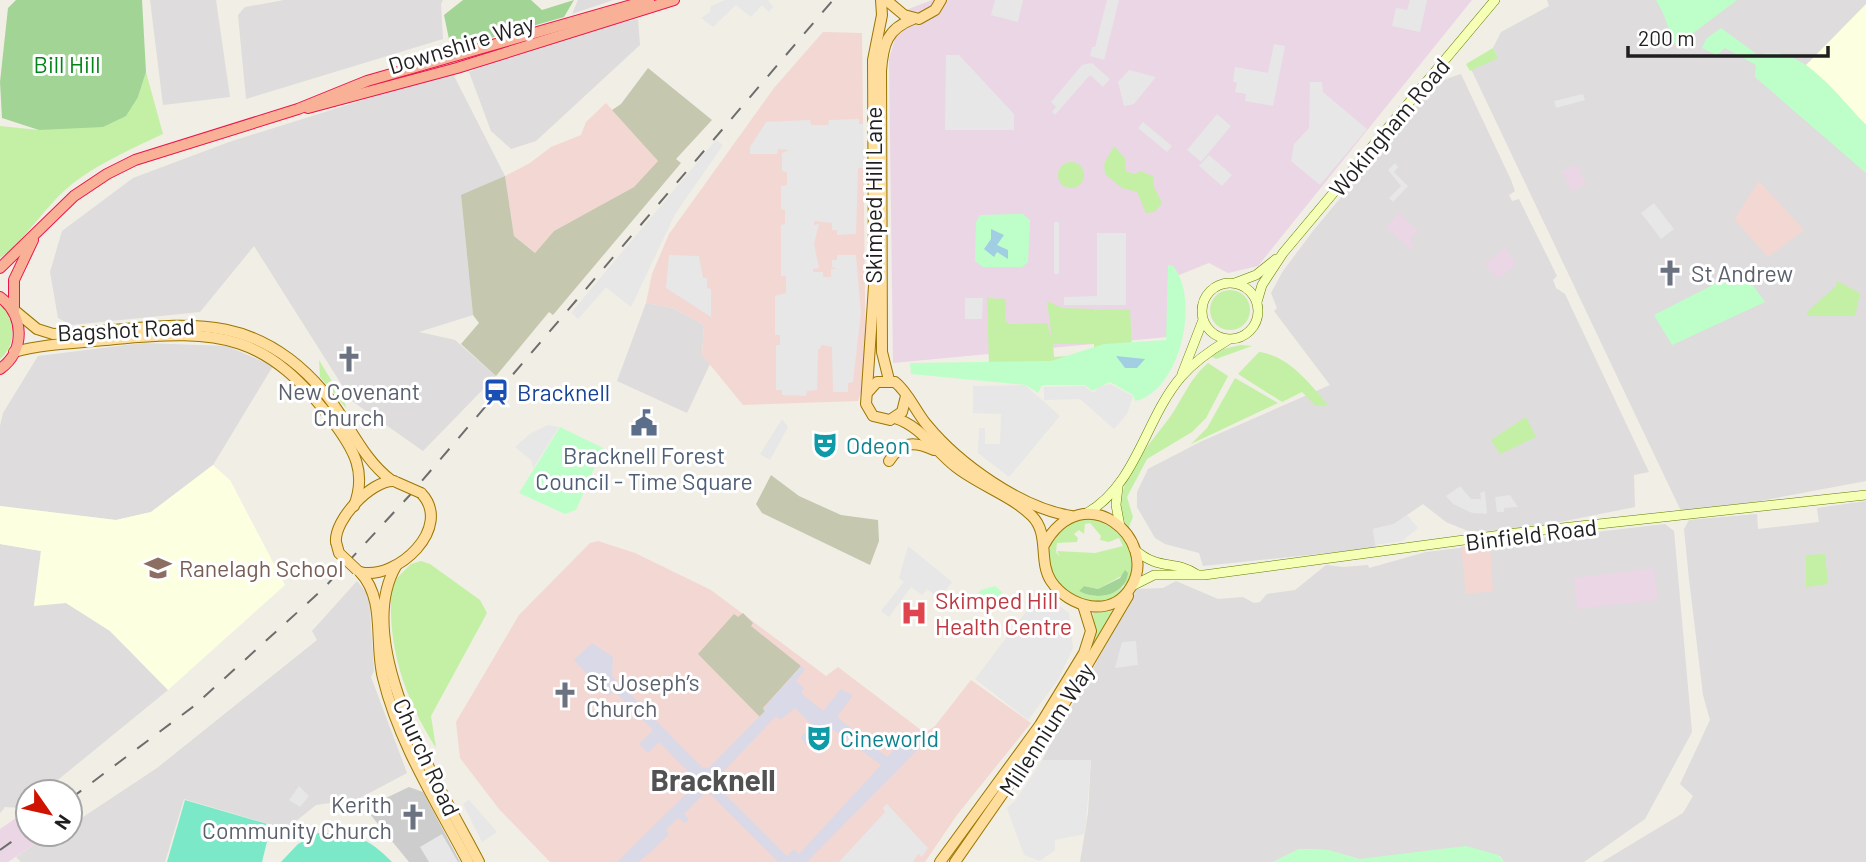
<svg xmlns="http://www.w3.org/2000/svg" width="1866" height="862" viewBox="0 0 1866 862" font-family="Barlow,sans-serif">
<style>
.residential{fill:#dedcdc}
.commercial{fill:#f3d7d3}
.industrial{fill:#ebd6e5}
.education{fill:#fcffe0}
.religious{fill:#cdcdcd}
.construction{fill:#c5c7af}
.grass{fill:#c4f0a6;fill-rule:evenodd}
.forest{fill:#a2d495}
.park{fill:#beffc9}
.pitch{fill:#7be8c8}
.parking{fill:#e7e7e7}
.plaza{fill:#dad9e7;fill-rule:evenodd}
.water{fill:#a1cee3}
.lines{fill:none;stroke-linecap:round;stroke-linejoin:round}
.secondary-casing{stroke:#647d00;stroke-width:10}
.primary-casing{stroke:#9b7600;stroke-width:12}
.trunk-casing{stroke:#ed144b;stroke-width:12}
.secondary{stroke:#f5ffb5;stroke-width:9}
.primary{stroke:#ffdd9c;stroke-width:10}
.trunk{stroke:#f8b196;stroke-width:10}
.rail{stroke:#6d6d6d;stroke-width:2;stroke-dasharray:14 14;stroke-linecap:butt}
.primary-bridge-casing{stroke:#9b7600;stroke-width:12;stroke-linecap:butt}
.primary-bridge{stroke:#ffdd9c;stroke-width:10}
.labels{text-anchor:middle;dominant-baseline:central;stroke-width:6;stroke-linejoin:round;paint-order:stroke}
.street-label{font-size:23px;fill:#1f1f1f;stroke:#fff}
.park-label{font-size:23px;fill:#018518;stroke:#fff}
.worship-label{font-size:23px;fill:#5b616d;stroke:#fff;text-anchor:start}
.transit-label{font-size:23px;fill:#164399;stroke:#fff;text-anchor:start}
.culture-label{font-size:23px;fill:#0d838f;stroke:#fff;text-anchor:start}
.service-label{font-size:23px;fill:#4e5e75;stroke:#fff}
.education-label{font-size:23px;fill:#785e54;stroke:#fff;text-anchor:start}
.health-label{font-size:23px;fill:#be3a42;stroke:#fff;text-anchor:start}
.district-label{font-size:30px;font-weight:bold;fill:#525252;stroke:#fff}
</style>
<rect width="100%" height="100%" fill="#f1eee5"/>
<g class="residential">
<path d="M150,0H216L230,97L163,105Z"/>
<path d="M284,0H443L441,4L443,39L246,99L238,15L245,7Z"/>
<path d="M578,0H613L572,14Z"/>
<path d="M1547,0H1866V481L1744,504L1681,511L1471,69L1497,56L1493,48L1501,32L1549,6Z"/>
<path d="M638,19L640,45L536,141L511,149L491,131L469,72L542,42Z"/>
<path d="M452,72L505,176L461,196L473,315L419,332L455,340L496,376L423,451L352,401L254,246L200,312L71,325L58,318L50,272L62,231L133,178L229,142Z"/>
<path d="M1461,74L1511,180L1515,191L1509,195L1512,201L1519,199L1557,276L1553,280L1556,288L1565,294L1649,472L1634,475L1635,507L1540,526L1486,531H1468L1446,522L1423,504L1394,524L1373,529L1376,548L1203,566L1199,553L1165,544L1155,538L1137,507V492L1148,469L1200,442L1330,385L1274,311L1277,308L1271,293L1283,271L1313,231L1437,82Z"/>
<path d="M646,303L673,308L704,325L702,355L710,364L687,413L617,381Z"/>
<path d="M143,343L227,346L273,366L213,465L151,512L116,520L0,506V426L3,413L38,356Z"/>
<path d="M1866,501V862H1602L1683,813L1693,796L1680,784L1710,720L1703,695L1689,579L1684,529L1689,520L1757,514L1758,529L1819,522L1817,508Z"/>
<path d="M1665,524L1674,531L1692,732L1645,819L1584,862H1504L1500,856L1359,859L1328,850L1299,849L1273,862H1080L1088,813L1091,760H1042L1137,589L1163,588L1176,581L1218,599L1243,597L1254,603L1260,602L1267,594L1295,590L1326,565L1343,567L1368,565L1369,568L1426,552Z"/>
<path d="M0,544L41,551L34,605L66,603L110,631L168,690L43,792H28V804L23,808L5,807L0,813Z"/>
<path d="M357,581L369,596L374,671L371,677L407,773L358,799L316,805L286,829L184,799L165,862H21L16,857L44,838L54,840L61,834H70L71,825L157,768L317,640L312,631Z"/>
</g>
<g class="commercial">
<path d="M823,32L862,33L866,380L858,401L743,405L702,355L704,325L673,308L646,303L652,274L669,234L774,88Z"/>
<path d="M606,103L658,161L634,187L554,231L535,253L514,236L505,176L530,163L551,147L581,135L586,122Z"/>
<path d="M1759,181L1804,230L1768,257L1734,219Z"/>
<path d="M598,541L635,553L711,590L826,676L838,667L925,733L935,726L971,680L1031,723L957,815L925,862H550L499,809L460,758L456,722L519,615L590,543Z"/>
<path d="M1490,543L1493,591L1466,594L1461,547Z"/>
</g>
<g class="industrial">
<path d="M932,0H1472L1258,266L1228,273L1209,263L1174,277L1178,336L893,363L889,59L903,11Z"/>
<path d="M1577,164L1586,184L1571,192L1562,171Z"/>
<path d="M1399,213L1418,230L1410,240L1414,247L1411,250L1386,227Z"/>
<path d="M1505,247L1516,264L1499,279L1484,265Z"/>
<path d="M1654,568L1658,600L1577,609L1574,578Z"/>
<path d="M19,816L28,824V834H39L44,838L8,862H0V829Z"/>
</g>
<g class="education">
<path d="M1866,4V125L1806,65Z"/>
<path d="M213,465L230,480L285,585L168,690L110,631L66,603L34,606L41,551L0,544V506L116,520L151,512Z"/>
</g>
<path class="religious" d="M409,787L423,792L460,862H409L365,808Z"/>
<g class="construction">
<path d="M648,68L712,120L676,159L681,163L553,315L549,312L496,376L461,344L479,323L473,315L461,195L505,176L514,236L535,253L554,231L634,187L658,161L612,110L621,104Z"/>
<path d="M771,475L799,496L841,515L878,520L879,541L870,565L762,513L756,504Z"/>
<path d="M743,613L753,623L751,626L801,666L763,708L765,711L760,717L698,654L734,614L738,617Z"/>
</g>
<g class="grass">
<path d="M1493,48L1498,58L1470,71L1466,64Z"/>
<path d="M146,72L163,134C133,148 102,162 76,181C47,202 29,237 0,258V126L39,130L138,97Z"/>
<path d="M1114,146L1125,158L1126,171L1134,174L1141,171L1154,177L1153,185L1162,203L1155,212L1146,213L1137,192L1122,188L1105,174L1104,164Z"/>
<circle cx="1071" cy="175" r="13"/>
<path d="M1837,281L1860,293L1855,316H1807V312L1836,286Z"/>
<circle cx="1230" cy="310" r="20"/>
<path d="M987,298L1006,299L1005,320L1009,324L1047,323L1052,340L1047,301L1062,308L1095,309V314L1096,310L1130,309L1132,351L1076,364H989ZM1053,344H1094V354L1054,357Z"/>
<path d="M0,303C15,320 18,343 0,359Z"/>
<path d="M1241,345L1252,346L1216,359L1211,356L1223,349Z"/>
<path d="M1259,352C1289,356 1310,384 1328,405L1316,406L1302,392L1282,402L1238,374Z"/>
<path d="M319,360L345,403L346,408L320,377Z"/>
<path d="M1208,363L1228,376L1206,418L1192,432L1147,459L1127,497L1133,517L1128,529C1104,485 1152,445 1174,411C1186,392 1191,378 1208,363Z"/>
<path d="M1235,378L1278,403L1191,444L1207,428Z"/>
<path d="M1526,417L1536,437L1500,454L1491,440Z"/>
<path d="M1088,517C1115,524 1148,553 1127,584C1091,639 1015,558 1063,526C1069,522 1080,520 1088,517ZM1090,523L1101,536L1100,540L1109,542L1119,538L1123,546L1095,553L1057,551L1060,557L1056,552L1057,543L1077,542L1078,538L1074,534L1079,530L1084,534L1085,524ZM1123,575L1124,586C1112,597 1093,599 1079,591L1084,586L1098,589Z"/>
<path d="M1825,554L1828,584L1806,587V555Z"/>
<path d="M421,561L430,564L480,600L487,613L431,716L436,748C404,697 386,645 392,583L411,564Z"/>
<path d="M1115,611L1070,689L1095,637L1093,613Z"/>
</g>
<g class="forest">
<path d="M16,0H142L146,72L138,97L126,116L103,127L39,130L2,118L0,82L8,8Z"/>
<path d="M463,0H531L542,10L574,0L564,17L459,47L450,44L444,15Z"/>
<path d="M1125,570L1128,573C1125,596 1097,601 1079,591L1084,586L1098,589L1120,578Z"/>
</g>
<g class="park">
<path d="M1656,0H1737L1676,46C1668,30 1666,16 1656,0Z"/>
<path d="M1721,28L1758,55C1801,41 1839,98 1866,125V173L1755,77L1756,65L1725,48L1717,55L1702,48L1706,39Z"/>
<path d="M1023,214L1030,220L1028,262L1022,267H983L975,261L976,222L980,215Z"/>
<path d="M1168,265L1173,266C1201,299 1180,392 1135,401L1133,395L1110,382L1092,391L1085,385H1042L1038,393L1026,385L911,374L910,363L1051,361L1104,344L1166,340Z"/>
<path d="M1742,270L1765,302L1672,345L1654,315Z"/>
<path d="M560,427L603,448L576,510L565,514L519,493Z"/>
<path d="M995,586L1002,592L992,610L983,611L971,602L981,590Z"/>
<path d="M1466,846L1498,855L1504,862H1273L1299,849L1328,850L1359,859Z"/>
</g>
<g class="pitch">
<path d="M185,800L271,825L262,862H167Z"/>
<path d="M318,833C354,833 366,836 392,862H281L298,844Z"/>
</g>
<g class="parking">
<path d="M725,0H768L773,7L769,12L762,5L751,17L736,5L713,27L701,18L710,12L711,6Z"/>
<path d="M995,0H1023L1018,22L991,15Z"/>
<path d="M1107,0H1119L1104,60L1090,56L1092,47H1095Z"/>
<path d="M1410,0H1427L1420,32L1392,26L1396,8L1407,10Z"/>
<path d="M1274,44L1285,46L1273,106L1245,101L1246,94L1235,92L1237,83L1233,81L1235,67L1268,73Z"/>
<path d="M946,55H959L1014,114V130H945Z"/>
<path d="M1092,63L1110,79L1103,87L1090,75L1055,115L1052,112L1056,107L1051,102L1082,65Z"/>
<path d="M1129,70L1156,77L1134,104L1124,106L1118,82Z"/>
<path d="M1310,82H1322L1323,92L1367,129L1320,185L1291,161L1294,144L1309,128Z"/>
<path d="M1583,94L1585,100L1556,108L1554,101Z"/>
<path d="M1217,114L1231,126L1201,162L1187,150Z"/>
<path d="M859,119V124H863V168H858L856,234L837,235V230H832V223L814,221V225L819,224L814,244L819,268L813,269V272H823V277H831V269H837L832,267V260H837V255H856L861,313L853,382L848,383V392H833L832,347L822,345L818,351L817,390L807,391L806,396L782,395V390H776V345H780V335H775V296L786,293V276H781V225L785,224V210L781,209V186L787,185V172L782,171V153L789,150L778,149L777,154H750V147L766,122L810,120L811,125H828L829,120Z"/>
<path d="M1143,122L1172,146L1167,152L1138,128Z"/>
<path d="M716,140L723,145L675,214L631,307L606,287L578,319L571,313Z"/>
<path d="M1209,155L1232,175L1222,186L1199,166Z"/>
<path d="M1395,163L1398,167L1394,172L1408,186L1393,202L1389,198L1401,186L1388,170Z"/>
<path d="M1654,203L1674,229L1661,239L1641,213Z"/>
<rect x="1054" y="222" width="5" height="52"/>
<path d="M1097,233H1126V305H1064V297L1097,296Z"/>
<path d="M669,255L699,256L703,278H707V288L711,289V317L666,288Z"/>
<path d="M965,298H983L982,319H965Z"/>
<path d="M1110,384L1133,396L1127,414L1114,429L1080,399L1044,400V387L1084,386L1093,393L1099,387Z"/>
<path d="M1025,385L1060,416L1009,477L978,453L979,428H985V444H1000L1001,414L973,413V386Z"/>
<path d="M782,419L788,427L770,460L760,454Z"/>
<path d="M548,425L559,427L533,468L531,460L515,447L531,433Z"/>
<path d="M1460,486L1471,499H1481L1480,493L1485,491L1487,514L1472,513L1453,504L1446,496Z"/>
<path d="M1510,495L1518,507L1504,508V512H1497L1495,497Z"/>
<path d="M1407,515L1418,528L1402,541L1375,545L1373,529L1394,524Z"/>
<path d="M908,546L952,582L939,598L927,589L922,595L911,587L889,617L881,611L904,582L899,578Z"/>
<path d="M1051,600L1069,613L1073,648L1058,680L1028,720L975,679L1031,605Z"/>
<path d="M1136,641L1138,665L1115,668L1122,642Z"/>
<path d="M1042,760H1091L1085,834L1055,840V850L1040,861L1024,855L1007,808L1016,800Z"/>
<path d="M299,786L309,796L300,807L289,800Z"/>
<path d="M469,800L497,832L482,842L463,804Z"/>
<path d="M887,804L928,848L922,857L918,854L913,862H839L885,812L883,808Z"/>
<path d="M442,834L458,862H429L420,847Z"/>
</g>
<path class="plaza" d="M592,643L613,657L612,676L702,767L709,768L765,711L763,709L801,666L805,669L796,681L804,688L801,693L823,711L841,689L853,695L837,717L887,757L900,744L902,746L913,732L925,742L807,862H778L707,791L684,814L689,819L685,823L678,818L666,830L669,834L652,851L638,862H617L698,782L659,742L648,753L639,744L653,730L614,691L608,696L574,660ZM795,708L812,725L801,737L806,745L827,725L881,765L799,854L794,849L787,856L726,795L742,778L735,775L728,780L722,773L776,716L780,720Z"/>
<g class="water">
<path d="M991,229L1004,235L997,245L1008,250V259L997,252L994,257L984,249L991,239Z"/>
<path d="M1116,356L1145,359L1137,368H1125Z"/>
</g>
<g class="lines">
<g class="secondary-casing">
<g id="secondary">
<circle cx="1230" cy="311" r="28"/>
<path d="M1235,283L1256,275L1276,259"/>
<path d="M1257,302L1262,285L1283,253L1495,0"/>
<path d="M1182,374L1203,320"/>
<path d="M1118,487L1116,505L1120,526"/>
<path d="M1087,513C1137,484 1145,419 1181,377C1194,362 1211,350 1228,340"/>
<path d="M1134,549C1160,572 1174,559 1196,574"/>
<path d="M1132,586L1154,575H1204L1516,533L1866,495"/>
</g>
</g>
<g class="primary-casing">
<g id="primary">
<path d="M881,0L882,15L873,60L874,286L866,404L873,416L890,420L902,412L906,396"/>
<path d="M886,0L904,15L919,19L935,10L941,0"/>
<path d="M14,310L37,329L53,334C159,332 242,296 323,391C347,418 361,458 391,480"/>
<path d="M14,352C47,343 81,343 115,339C221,329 267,333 334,423C354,450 367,472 354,506"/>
<path d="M889,380L882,352L881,71C883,44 887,29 913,19"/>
<path d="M868,392L877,382H895C908,392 916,412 927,425C959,464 1021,508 1071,516"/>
<path d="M895,418C921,426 935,451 956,467C979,485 1012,496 1032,516C1050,534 1038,561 1051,581C1069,608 1112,619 1131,587C1160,540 1084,474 1044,545"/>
<path d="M889,461C902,441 914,441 934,450"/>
<path d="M336,542C334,520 371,480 394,481"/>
<path d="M396,566C350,646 442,790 479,862"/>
<path d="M360,572C386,599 374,643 383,678C399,744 437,803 468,862"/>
<path d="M360,572C397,581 454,527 421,493"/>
<path d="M940,862L1040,725L1084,653L1091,631L1083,605"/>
<path d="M955,862L1060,711L1128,596"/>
</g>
</g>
<g class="trunk-casing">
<g id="trunk">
<path d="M308,108L457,68L674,0"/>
<path d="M0,268L74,196L107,174L135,160L298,109L367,81L649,0"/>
<path d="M0,297C24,315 26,351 0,369"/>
<path d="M14,310V280L33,240"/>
</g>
</g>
<use href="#secondary" class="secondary"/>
<use href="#primary" class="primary"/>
<use href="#trunk" class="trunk"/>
<g class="rail">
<path d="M70,799L194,706L323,589L409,496L833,0"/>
<path d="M0,850L28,830"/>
</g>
<g class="primary-bridge-casing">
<g id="primary-bridge">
<path d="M396,482L421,493"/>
<path d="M336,542L339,553L357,570"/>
</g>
</g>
<use href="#primary-bridge" class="primary-bridge"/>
</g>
<defs>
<g id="church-bare" transform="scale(2.1)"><path d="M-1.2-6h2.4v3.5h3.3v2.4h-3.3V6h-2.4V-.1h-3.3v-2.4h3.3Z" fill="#6b7280" stroke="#fff" stroke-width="2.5" paint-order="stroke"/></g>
<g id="station-bare" transform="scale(2.1)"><path d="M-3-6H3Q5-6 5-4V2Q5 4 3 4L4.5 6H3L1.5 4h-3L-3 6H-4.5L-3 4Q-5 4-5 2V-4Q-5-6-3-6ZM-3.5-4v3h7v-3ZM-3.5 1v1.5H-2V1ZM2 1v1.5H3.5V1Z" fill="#1a4fb4" stroke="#fff" stroke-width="2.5" paint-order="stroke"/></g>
<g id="civic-bare" transform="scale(2.1)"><path d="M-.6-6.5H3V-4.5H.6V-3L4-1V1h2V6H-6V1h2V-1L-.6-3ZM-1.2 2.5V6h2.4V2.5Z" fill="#5c6f8a" stroke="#fff" stroke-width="2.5" paint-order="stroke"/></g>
<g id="theatre-bare" transform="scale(2.1)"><path d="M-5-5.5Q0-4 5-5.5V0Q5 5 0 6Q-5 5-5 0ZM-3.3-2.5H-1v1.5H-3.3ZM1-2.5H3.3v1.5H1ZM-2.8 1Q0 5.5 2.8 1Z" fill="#0f9aa8" stroke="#fff" stroke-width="2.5" paint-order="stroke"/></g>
<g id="school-bare" transform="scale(2.1)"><path d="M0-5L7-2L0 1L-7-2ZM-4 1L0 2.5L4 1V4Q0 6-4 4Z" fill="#8d6e63" stroke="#fff" stroke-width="2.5" paint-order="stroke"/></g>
<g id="hospital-bare" transform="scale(2.1)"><path d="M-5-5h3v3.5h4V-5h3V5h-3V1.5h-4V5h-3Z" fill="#e0444e" stroke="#fff" stroke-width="2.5" paint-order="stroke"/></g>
</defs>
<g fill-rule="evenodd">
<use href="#church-bare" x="1670" y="273"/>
<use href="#church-bare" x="349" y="359"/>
<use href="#station-bare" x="496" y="392"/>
<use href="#civic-bare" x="644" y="423"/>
<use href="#theatre-bare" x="825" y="445"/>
<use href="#school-bare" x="158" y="568"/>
<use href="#hospital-bare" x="914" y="613"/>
<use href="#church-bare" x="565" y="695"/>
<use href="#theatre-bare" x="819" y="738"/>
<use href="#church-bare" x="413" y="817"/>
</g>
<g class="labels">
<g class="street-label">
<text transform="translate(461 44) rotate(-17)">Downshire Way</text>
<text transform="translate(1389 127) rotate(-50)">Wokingham Road</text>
<text transform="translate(873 195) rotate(-90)">Skimped Hill Lane</text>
<text transform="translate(126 329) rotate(-3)">Bagshot Road</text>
<text transform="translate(1531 534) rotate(-7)">Binfield Road</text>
<text transform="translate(1046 729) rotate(-57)">Millennium Way</text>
<text transform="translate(427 757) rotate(65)">Church Road</text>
</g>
<g class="park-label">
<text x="67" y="64">Bill Hill</text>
</g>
<g class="worship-label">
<text x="1691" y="273">St Andrew</text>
<text x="349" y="391" text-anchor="middle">New Covenant<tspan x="349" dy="26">Church</tspan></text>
<text x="586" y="682">St Joseph’s<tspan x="586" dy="26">Church</tspan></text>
<text x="392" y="804" text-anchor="end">Kerith<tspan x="392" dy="26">Community Church</tspan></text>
</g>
<g class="transit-label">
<text x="517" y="392">Bracknell</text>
</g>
<g class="culture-label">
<text x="846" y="445">Odeon</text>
<text x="840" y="738">Cineworld</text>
</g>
<g class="service-label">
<text x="644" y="455">Bracknell Forest<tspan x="644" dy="26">Council - Time Square</tspan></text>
</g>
<g class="education-label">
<text x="179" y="568">Ranelagh School</text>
</g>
<g class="health-label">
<text x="935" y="600">Skimped Hill<tspan x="935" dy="26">Health Centre</tspan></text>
</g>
<g class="district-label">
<text x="713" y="779">Bracknell</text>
</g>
</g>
<g transform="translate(49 813) rotate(124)"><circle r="33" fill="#ffffff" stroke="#a5a5a5" stroke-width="2"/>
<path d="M0-5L12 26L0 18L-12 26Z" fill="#cf1300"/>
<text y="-10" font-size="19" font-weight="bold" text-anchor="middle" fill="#1f1f1f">N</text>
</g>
<path d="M1628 46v10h200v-10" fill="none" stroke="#1f1f1f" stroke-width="3.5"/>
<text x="1638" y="46" font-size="21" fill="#1f1f1f" stroke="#ffffff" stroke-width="5" paint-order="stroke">200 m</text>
</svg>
